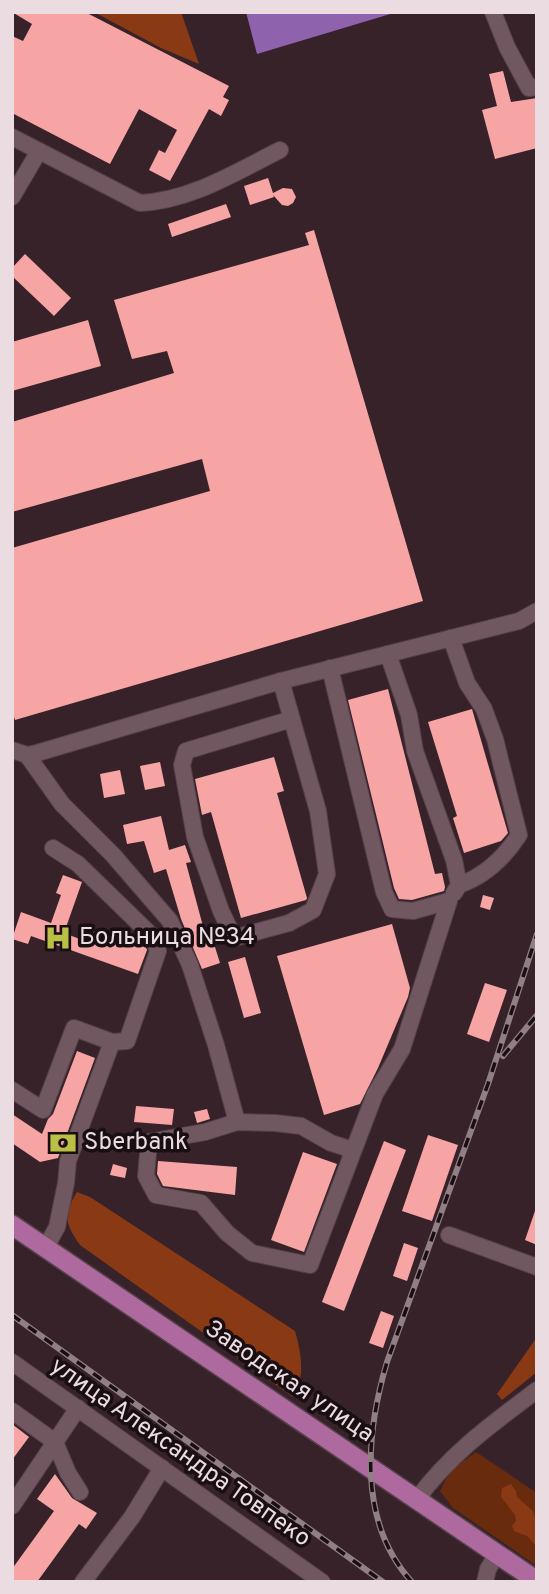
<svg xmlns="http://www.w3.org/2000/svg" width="549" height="1594" viewBox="0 0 549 1594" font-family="Overpass,sans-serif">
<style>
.green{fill:#682b0e}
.forest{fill:#893913}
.water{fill:#8e62ac}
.building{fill:#f6a5a4}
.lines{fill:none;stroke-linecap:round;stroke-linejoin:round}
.minor-casing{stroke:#534149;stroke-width:18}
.major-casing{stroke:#534149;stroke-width:22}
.minor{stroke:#705760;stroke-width:16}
.major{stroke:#ae699e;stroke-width:19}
.rail-casing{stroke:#927f86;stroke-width:6}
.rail{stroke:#190f12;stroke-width:3.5;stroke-dasharray:10;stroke-linecap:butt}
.labels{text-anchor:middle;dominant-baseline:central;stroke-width:7;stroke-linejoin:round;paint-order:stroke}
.poi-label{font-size:24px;fill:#ebdce1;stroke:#190f12;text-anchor:start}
.street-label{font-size:24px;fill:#ebdce1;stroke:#190f12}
</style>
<rect width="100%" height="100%" fill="#38222a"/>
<path class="green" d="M476,1452L537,1493V1566L453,1508L440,1491L450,1471Z"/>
<g class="forest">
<path d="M94,12H181L199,64L161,48Z"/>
<path d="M77,1192L90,1197L295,1331C301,1352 306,1378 293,1397L80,1245C65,1224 63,1215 77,1192Z"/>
<path d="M537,1337V1372L502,1400L497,1394Z"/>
<path d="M511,1484L516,1491L517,1497L533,1511L537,1523V1547L527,1536L514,1531L512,1526L516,1521L515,1515L501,1497L502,1488Z"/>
</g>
<path class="water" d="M246,12H397L257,54Z"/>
<g class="building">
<path d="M12,12H85L229,86L223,97L229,100L221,116L209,109L170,181L149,170L159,150L165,153L177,130L139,109L110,164L12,113V36L23,41L32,24Z"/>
<path d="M503,71L511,102L537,98V148L495,159L482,110L497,106L489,74Z"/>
<path d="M268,178L273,193L283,188L292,189L296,197L293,203L288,206L282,205L273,195L274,197L250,205L244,186Z"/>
<path d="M226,204L231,217L172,237L168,224Z"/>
<path d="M314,230L423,601L15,720L12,711V548L210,491L202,459L12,512V422L174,373L167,351L132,359L114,300L309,245L305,233Z"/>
<path d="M25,254L71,298L54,316L12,276V268Z"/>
<path d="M88,320L101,366L12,391V342Z"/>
<path d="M388,689L435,874L442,873L445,887L444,891L412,900L399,899L394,888L348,700Z"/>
<path d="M472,709L508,833L501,841L464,853L453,818L457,816L428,722Z"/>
<path d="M274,757L284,791L277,793L307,898L306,900L241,918L211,812L202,815L195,779Z"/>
<path d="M160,762L165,786L145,790L140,766Z"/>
<path d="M120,770L125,794L104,798L100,774Z"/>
<path d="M161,816L169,850L185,845L191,862L186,863L204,930L209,928L220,963L202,969L181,919L166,869L154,873L144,841L127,844L123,825Z"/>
<path d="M63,875L82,882L64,933L85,941L90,929L120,940L123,930L135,934L144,943L147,950L138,974L31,936L28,944L12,939L21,912L51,923L61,895L56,893Z"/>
<path d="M483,895L494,898L490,910L480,907Z"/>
<path d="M392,924L410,988L408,997L378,1068L360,1104L324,1115L277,956Z"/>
<path d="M245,957L261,1013L244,1018L228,962Z"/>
<path d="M485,983L507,990L489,1042L467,1034Z"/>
<path d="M77,1051L95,1058L58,1158L40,1162L12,1143V1114L42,1134L48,1119L53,1114Z"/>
<path d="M136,1106L174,1109L172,1125L134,1122Z"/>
<path d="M207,1109L210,1119L197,1123L194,1112Z"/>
<path d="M428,1135L458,1145L432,1221L402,1211Z"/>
<path d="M384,1141L406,1150L344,1311L322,1302Z"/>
<path d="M303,1152L337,1164L304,1252L271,1240Z"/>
<path d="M158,1161L237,1167L235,1195L163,1186L157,1174Z"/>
<path d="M113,1164L127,1168L125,1178L110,1175Z"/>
<path d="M535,1211H537V1245L525,1240Z"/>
<path d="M404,1243L418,1248L407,1281L393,1276Z"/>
<path d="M381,1311L394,1316L383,1348L369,1343Z"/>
<path d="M12,1424L29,1437L12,1460Z"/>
<path d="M55,1474L72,1498L97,1513L86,1529L79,1524L37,1582H12V1569L54,1511L37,1499Z"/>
</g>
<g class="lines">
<g class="minor-casing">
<g id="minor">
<path d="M493,12L507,47L529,88L537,87"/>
<path d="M12,137L140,203C190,201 236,172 280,150"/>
<path d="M12,197L39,151"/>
<path d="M451,638L467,683L484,709L495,739L519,835C504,858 485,876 459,885"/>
<path d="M388,654L409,715L415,751L454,860L459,885L454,893"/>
<path d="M330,668L384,892L392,909L413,911L449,901L402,1049L375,1094L310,1265L252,1253L227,1233L201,1203L156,1195L146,1176L149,1142L205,1132L237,1122L275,1123L301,1126L331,1143L353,1150"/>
<path d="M281,681L318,811L327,874L313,910L289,923L234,938L221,911L195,837L182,765L186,751L292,719"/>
<path d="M12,750L27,755L37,753L281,681L519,621L537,611"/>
<path d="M27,755L62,804L113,855L170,921L190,965L216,1045L237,1122"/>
<path d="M53,848L78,864L153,937L158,951L127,1041L112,1042"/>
<path d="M12,1090L43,1110L74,1028L112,1042L68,1161L66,1183L57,1227L46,1247"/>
<path d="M449,1235L537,1267"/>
<path d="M12,1362L322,1582"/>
<path d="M12,1411L55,1442L68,1473L80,1492"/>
<path d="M417,1499C451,1453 492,1424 537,1390"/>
<path d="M12,1506L78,1408"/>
<path d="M83,1582L132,1517L162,1468"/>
<path d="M485,1582L488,1569L497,1554"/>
</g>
</g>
<g class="major-casing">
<path id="major" d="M12,1225L537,1581"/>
</g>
<use href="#minor" class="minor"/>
<use href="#major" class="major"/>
<g class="rail-casing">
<g id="rail">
<path d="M503,1056L537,1015"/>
<path d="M12,1315L383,1582"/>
<path d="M412,1582C357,1522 366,1433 387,1362L488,1084L537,934"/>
</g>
</g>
<use href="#rail" class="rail"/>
</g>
<defs>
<g id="hospital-bare" transform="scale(2.1)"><path d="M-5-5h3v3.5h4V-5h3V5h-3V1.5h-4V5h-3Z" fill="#bac045" stroke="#190f12" stroke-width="2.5" paint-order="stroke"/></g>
<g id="bank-bare" transform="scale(2.1)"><path d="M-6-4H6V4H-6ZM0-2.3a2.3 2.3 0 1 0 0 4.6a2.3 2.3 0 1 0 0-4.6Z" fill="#bac045" stroke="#190f12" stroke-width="2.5" paint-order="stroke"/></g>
</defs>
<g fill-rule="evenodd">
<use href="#hospital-bare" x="58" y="938"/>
<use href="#bank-bare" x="63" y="1143"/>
</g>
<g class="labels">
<g class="poi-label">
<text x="79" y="938">Больница №34</text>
<text x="84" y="1143">Sberbank</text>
</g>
<g class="street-label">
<text transform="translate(289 1382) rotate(34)">Заводская улица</text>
<text transform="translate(180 1453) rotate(35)">улица Александра Товпеко</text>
</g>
</g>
<rect width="549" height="1594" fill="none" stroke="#ebdce1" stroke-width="28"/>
</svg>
